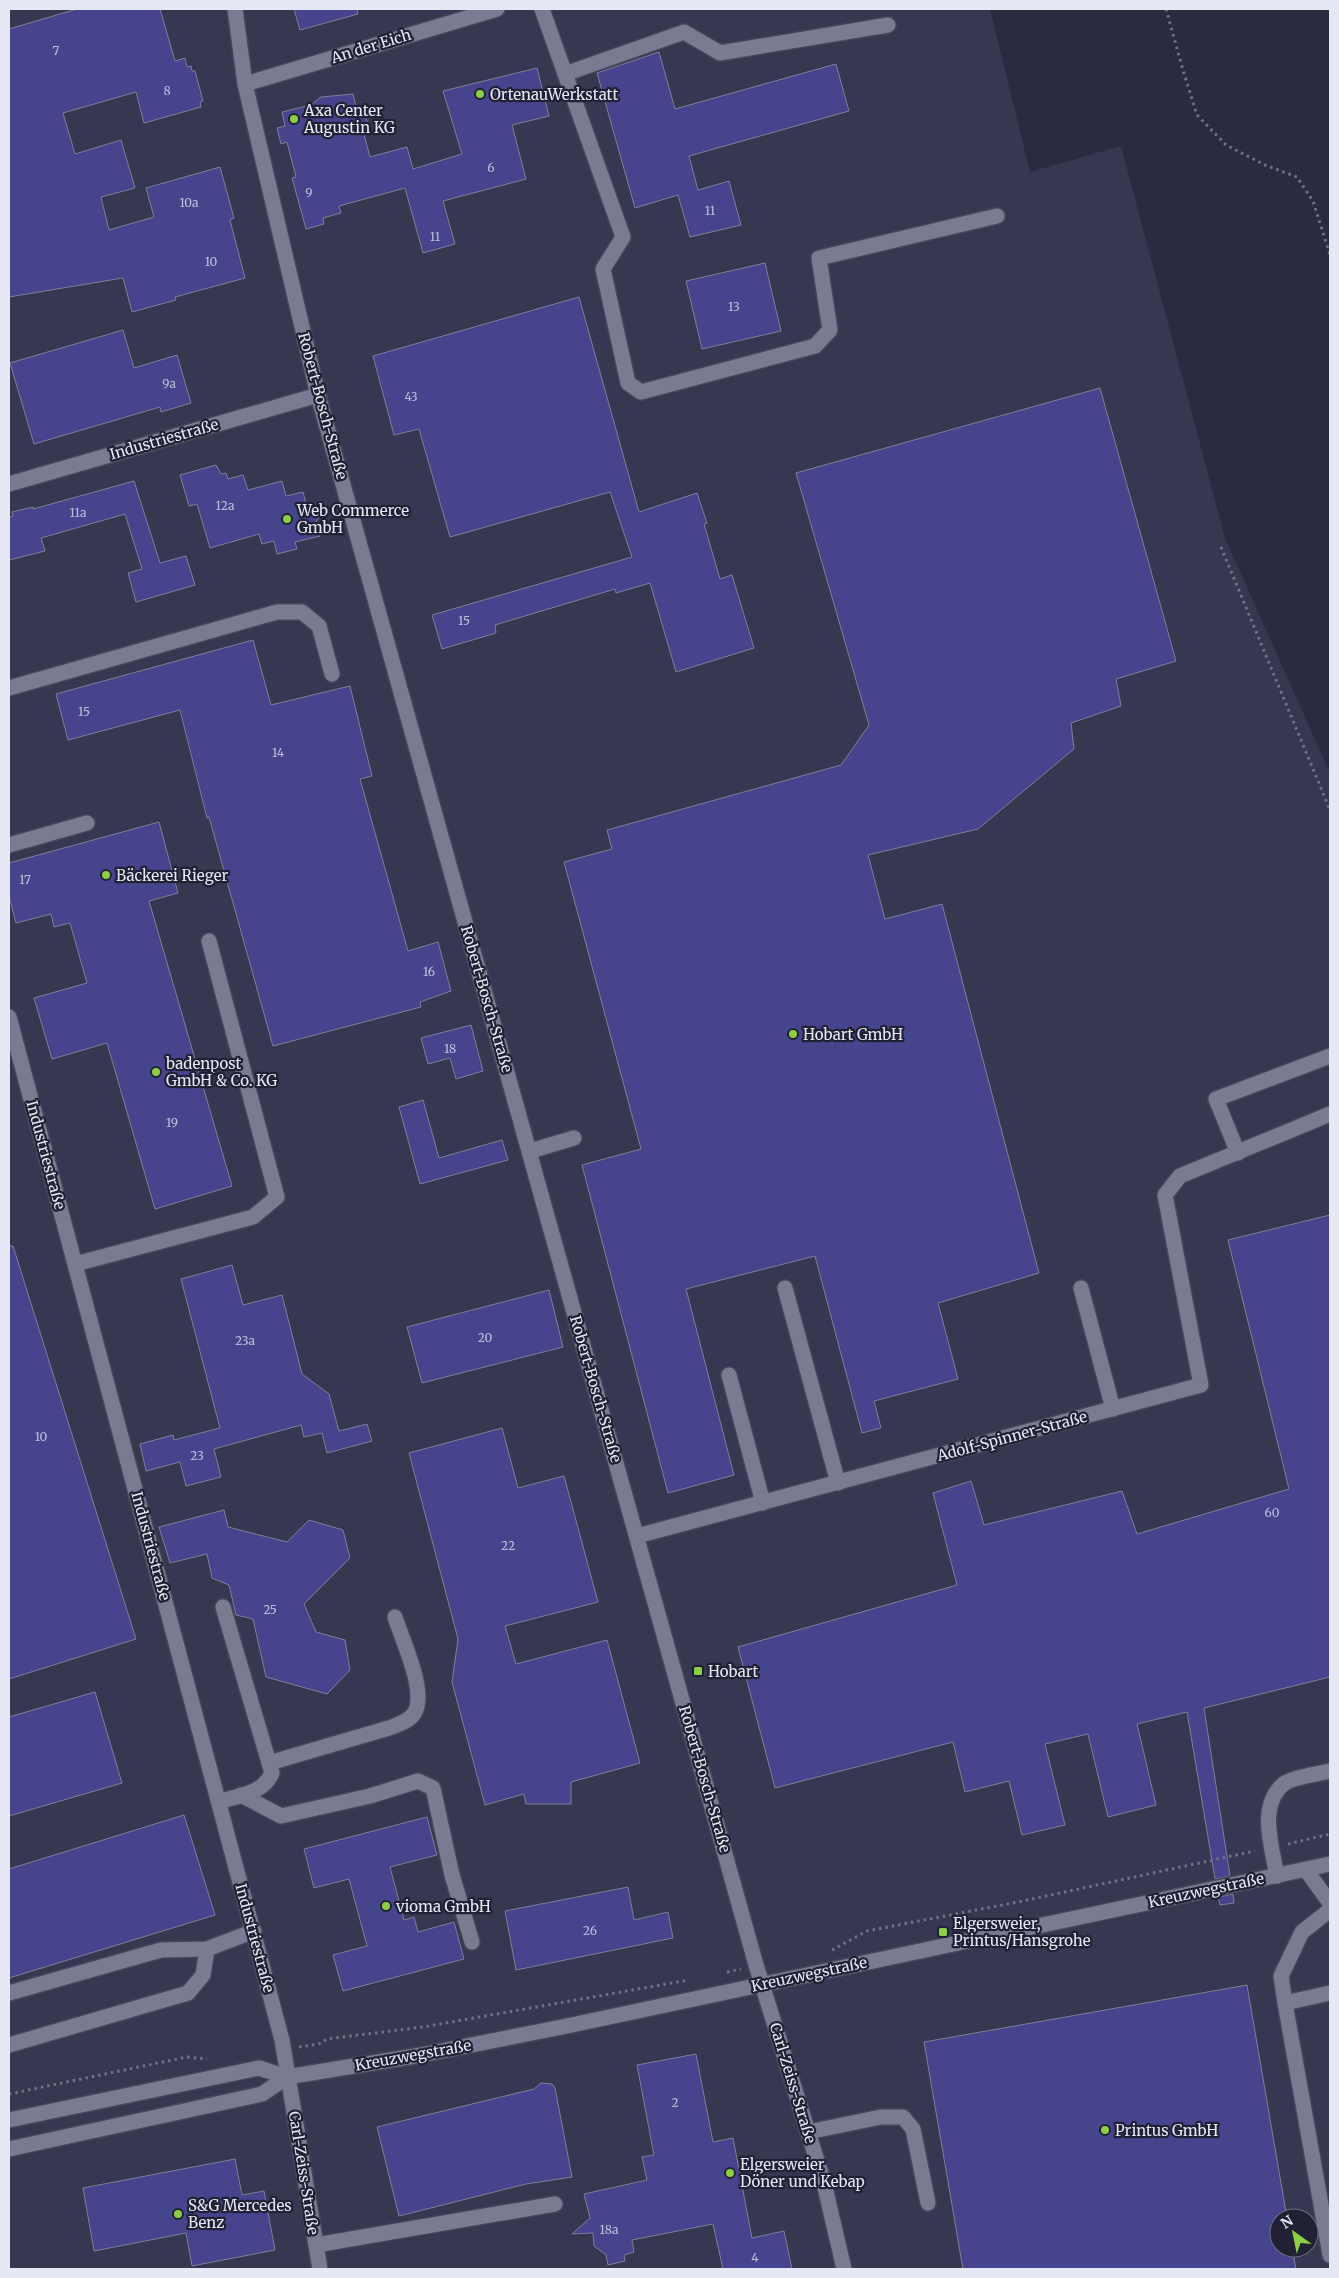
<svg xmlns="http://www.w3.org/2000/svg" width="1339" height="2278" viewBox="0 0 1339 2278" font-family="Merriweather,serif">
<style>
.built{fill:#363750;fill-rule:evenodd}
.building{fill:#46448c;stroke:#7e8098}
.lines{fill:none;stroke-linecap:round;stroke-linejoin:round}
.minor-casing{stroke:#464658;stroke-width:18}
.path{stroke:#717284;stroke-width:3;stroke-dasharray:2.5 4;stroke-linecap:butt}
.minor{stroke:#797b93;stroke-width:15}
.poi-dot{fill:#8cce45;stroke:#202135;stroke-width:2}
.labels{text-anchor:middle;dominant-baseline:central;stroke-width:4.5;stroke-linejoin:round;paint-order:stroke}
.number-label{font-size:12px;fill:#bebfdb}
.street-label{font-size:15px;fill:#e6e8f5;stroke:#202135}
.poi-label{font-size:15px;fill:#e6e8f5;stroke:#202135;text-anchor:start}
</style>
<rect width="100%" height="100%" fill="#2a2b40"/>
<path class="built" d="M9,9H990L1030,172L1121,146L1225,538L1330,773V2269H9ZM1279,2218H1309V2248H1279Z"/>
<g class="building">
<path d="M77,9H160L175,61L185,58L187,67L191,66L192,71H195L203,101L200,102L201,107L144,123L136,92L63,113L75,154L121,140L135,188L101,197L109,230L154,217L146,188L220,167L234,218L230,220L245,278L175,297L176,300L132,312L123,278L9,297V29Z"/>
<path d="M294,9H357L358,14L300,30Z"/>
<path d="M659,52L675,109L836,64L849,111L689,156L698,190L729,181L741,225L690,237L678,195L635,208L597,73Z"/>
<path d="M537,68L549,116L512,125L526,179L443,201L455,244L423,253L405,188L339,206L341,213L323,218L324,224L306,229L292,178L296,177L287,142L281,144L277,128L285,126L282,112L311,105L321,97L353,94L357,111L364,109L368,125L362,127L370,157L407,147L413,169L462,154L443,91Z"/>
<path d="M765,263L781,331L702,349L686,281Z"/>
<path d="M579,297L639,512L697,493L707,523L704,524L720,579L732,575L754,648L676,672L650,583L616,593L615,589L495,625L496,633L442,649L432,615L632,557L610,492L450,537L419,429L394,435L373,356Z"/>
<path d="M123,330L134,368L177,355L191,403L161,412L160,407L34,444L10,363Z"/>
<path d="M1100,388L1176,661L1116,679L1121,706L1071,723L1074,749L978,829L868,855L885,919L942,904L1039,1273L938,1303L958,1379L874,1401L881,1428L862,1433L815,1256L686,1289L734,1475L668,1493L582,1165L641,1149L564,862L612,849L607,830L841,765L869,725L796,473Z"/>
<path d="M216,465L221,474L226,473L228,479L243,475L248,490L282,481L286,496L303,492L308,512L325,508L316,522L320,536L295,542L297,549L277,554L274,541L262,544L259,534L210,548L197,504L189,506L180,475Z"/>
<path d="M134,481L160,563L186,556L195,585L136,602L128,573L142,569L125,514L41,538L45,551L9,560V517L13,516L12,512L33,507V509Z"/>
<path d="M253,640L271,705L350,686L372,776L360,779L408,951L438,942L451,991L420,1002L421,1007L273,1046L209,817L207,818L180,710L68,740L56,694Z"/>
<path d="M159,822L178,893L149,901L232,1186L155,1209L107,1043L52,1059L34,998L87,983L70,923L54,927L51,914L16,923L9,896V863Z"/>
<path d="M471,1025L483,1071L456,1079L450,1058L428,1064L421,1038Z"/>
<path d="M423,1100L439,1158L502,1140L508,1160L420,1184L399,1107Z"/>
<path d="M1330,1215V1677L1204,1708L1230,1876L1215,1879L1187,1712L1137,1724L1156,1805L1108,1817L1088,1734L1045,1744L1065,1825L1022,1835L1009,1781L965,1792L953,1742L775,1788L738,1647L957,1585L933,1493L971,1481L984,1525L1122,1491L1137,1534L1289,1489L1228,1240Z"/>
<path d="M9,1246H13L136,1639L9,1679Z"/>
<path d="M232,1265L243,1305L282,1295L302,1374L329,1394L339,1431L367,1424L372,1441L327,1453L322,1433L304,1437L301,1425L214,1449L221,1477L186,1486L180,1462L146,1471L140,1444L173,1435L174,1440L220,1428L181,1279Z"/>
<path d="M549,1290L563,1347L422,1383L407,1327Z"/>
<path d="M502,1428L518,1488L564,1476L598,1602L505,1626L516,1664L607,1640L640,1763L571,1782V1804H526L524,1794L485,1805L452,1682L458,1639L409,1453Z"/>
<path d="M224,1510L228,1527L287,1542L309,1520L343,1530L350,1558L304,1604L316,1632L345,1640L350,1670L327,1694L266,1677L253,1619L236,1615L229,1585L212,1578L207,1554L170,1563L159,1527Z"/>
<path d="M95,1692L122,1783L9,1816V1717Z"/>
<path d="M184,1815L215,1915L9,1978V1869Z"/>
<path d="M427,1817L437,1855L390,1867L404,1920L414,1917L418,1932L454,1922L464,1959L343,1991L333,1955L367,1946L349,1879L314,1888L304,1849Z"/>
<path d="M628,1887L634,1920L668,1912L673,1938L516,1970L505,1911Z"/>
<path d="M1233,1894L1234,1903L1220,1905L1218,1897Z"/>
<path d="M1247,1985L1287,2218H1279V2248H1292L1296,2269H963L924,2042Z"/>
<path d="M696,2054L713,2142L733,2138L752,2238L784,2231L792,2269H723L713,2224L632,2240L634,2252L624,2255L625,2261L608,2265L606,2255L594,2246L593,2233L572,2234L590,2218L584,2194L647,2180L642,2157L654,2155L637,2065Z"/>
<path d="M541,2083L552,2084L555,2088L572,2177L526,2184L399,2216L377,2127L534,2089Z"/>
<path d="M235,2159L242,2195L264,2191L275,2250L192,2266L186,2233L94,2251L83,2188Z"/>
</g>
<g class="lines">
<g class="minor-casing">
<g id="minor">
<path d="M235,9L245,84L318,395L756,1965L824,2183L844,2269"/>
<path d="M542,9L623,237L603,269L628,383L641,392L815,346L830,330L819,258L997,216"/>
<path d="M565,74L684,32L720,53L888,25"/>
<path d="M245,84L497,9"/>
<path d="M9,484L318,395"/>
<path d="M9,688L277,612H302L319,626L332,674"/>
<path d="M9,845L87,823"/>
<path d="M9,1017L282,2040L320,2269"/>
<path d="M530,1151L574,1138"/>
<path d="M1238,1153L1216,1099L1330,1056"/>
<path d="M75,1264L253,1217L277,1197L209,941"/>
<path d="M785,1288L838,1483"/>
<path d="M1081,1288L1113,1409"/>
<path d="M729,1375L763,1503"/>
<path d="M637,1536L1201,1385L1165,1195L1180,1176L1330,1114"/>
<path d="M269,1763L389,1728C397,1725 407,1722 413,1715C429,1695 402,1640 395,1617"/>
<path d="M241,1795L281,1816L370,1796L418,1781L433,1788L452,1875L472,1942"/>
<path d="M219,1802C239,1795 263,1794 272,1773L223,1607"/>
<path d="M1306,1870L1330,1903"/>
<path d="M1277,1876C1272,1847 1257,1804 1285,1783C1293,1777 1319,1774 1330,1771"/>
<path d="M1330,1910L1302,1932L1281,1976L1285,2003L1330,1993"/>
<path d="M9,1993L161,1950L207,1949L254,1931"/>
<path d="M1285,2003L1330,2255"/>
<path d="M9,2045L188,1993L203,1975L207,1949"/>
<path d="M9,2120L259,2068L287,2077"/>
<path d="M808,2132L881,2117H903L913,2129L928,2203"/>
<path d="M9,2149L262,2094L287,2077L421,2055L562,2027L1330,1864"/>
<path d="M316,2245L555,2204"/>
</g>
</g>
<g class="path">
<path d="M1166,9L1183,70L1197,115L1226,145L1265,165L1297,177L1313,201L1330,255"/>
<path d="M1221,547L1330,810"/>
<path d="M1288,1844L1330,1834"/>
<path d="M832,1950L867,1931L1023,1901L1255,1851"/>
<path d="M727,1972L741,1969"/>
<path d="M299,2047L319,2044L327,2039L423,2027L689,1980"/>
<path d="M9,2094L187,2057L207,2059"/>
</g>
<use href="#minor" class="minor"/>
</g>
<g class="poi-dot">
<circle cx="480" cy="94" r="5"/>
<circle cx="294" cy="119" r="5"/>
<circle cx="287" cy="519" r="5"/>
<circle cx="106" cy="875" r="5"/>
<circle cx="793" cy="1034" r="5"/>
<circle cx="156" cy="1072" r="5"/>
<rect x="693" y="1666" width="10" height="10" rx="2.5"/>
<circle cx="386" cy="1906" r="5"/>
<rect x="938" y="1927" width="10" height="10" rx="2.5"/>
<circle cx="1105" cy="2130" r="5"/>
<circle cx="730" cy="2173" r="5"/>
<circle cx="178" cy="2214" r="5"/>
</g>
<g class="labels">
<g class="number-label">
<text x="56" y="50">7</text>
<text x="167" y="90">8</text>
<text x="491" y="167">6</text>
<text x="309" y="192">9</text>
<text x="189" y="202">10a</text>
<text x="710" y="210">11</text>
<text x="435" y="236">11</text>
<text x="211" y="261">10</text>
<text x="734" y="306">13</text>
<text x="169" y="383">9a</text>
<text x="411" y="396">43</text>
<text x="225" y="505">12a</text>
<text x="78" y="512">11a</text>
<text x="464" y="620">15</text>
<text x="84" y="711">15</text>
<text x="278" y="752">14</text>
<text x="25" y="879">17</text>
<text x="429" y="971">16</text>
<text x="450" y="1048">18</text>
<text x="172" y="1122">19</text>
<text x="485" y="1337">20</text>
<text x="245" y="1340">23a</text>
<text x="41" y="1436">10</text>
<text x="197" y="1455">23</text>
<text x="1272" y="1512">60</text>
<text x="508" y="1545">22</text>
<text x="270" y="1609">25</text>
<text x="590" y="1930">26</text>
<text x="675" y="2102">2</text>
<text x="609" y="2229">18a</text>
<text x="755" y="2257">4</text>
</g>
<g class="street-label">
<text transform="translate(371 46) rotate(-17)">An der Eich</text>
<text transform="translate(323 406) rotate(75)">Robert-Bosch-Straße</text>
<text transform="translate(164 439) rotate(-16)">Industriestraße</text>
<text transform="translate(487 999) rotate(74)">Robert-Bosch-Straße</text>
<text transform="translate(46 1155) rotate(75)">Industriestraße</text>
<text transform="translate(596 1389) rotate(74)">Robert-Bosch-Straße</text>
<text transform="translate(1012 1436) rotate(-15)">Adolf-Spinner-Straße</text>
<text transform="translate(151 1546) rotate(75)">Industriestraße</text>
<text transform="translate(705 1779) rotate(74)">Robert-Bosch-Straße</text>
<text transform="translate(1206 1890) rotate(-12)">Kreuzwegstraße</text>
<text transform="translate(255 1938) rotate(75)">Industriestraße</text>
<text transform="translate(809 1974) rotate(-12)">Kreuzwegstraße</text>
<text transform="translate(413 2055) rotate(-10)">Kreuzwegstraße</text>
<text transform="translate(793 2083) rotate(73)">Carl-Zeiss-Straße</text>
<text transform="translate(304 2173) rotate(81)">Carl-Zeiss-Straße</text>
</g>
<g class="poi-label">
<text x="490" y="94">OrtenauWerkstatt</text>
<text x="304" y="110">Axa Center<tspan x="304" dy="17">Augustin KG</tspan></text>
<text x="297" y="510">Web Commerce<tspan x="297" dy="17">GmbH</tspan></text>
<text x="116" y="875">Bäckerei Rieger</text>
<text x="803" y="1034">Hobart GmbH</text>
<text x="166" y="1063">badenpost<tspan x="166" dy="17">GmbH &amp; Co. KG</tspan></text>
<text x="708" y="1671">Hobart</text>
<text x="396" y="1906">vioma GmbH</text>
<text x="953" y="1923">Elgersweier,<tspan x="953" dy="17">Printus/Hansgrohe</tspan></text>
<text x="1115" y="2130">Printus GmbH</text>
<text x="740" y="2164">Elgersweier<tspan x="740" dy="17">Döner und Kebap</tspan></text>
<text x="188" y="2205">S&amp;G Mercedes<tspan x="188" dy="17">Benz</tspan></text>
</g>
</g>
<rect width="1339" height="2278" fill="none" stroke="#e6e8f5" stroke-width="20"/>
<g transform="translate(1294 2233) rotate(327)"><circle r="24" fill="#202135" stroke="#6f7182"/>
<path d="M0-4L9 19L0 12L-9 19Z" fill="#8cce45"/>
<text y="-8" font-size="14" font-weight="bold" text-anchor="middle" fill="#e6e8f5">N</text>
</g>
</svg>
